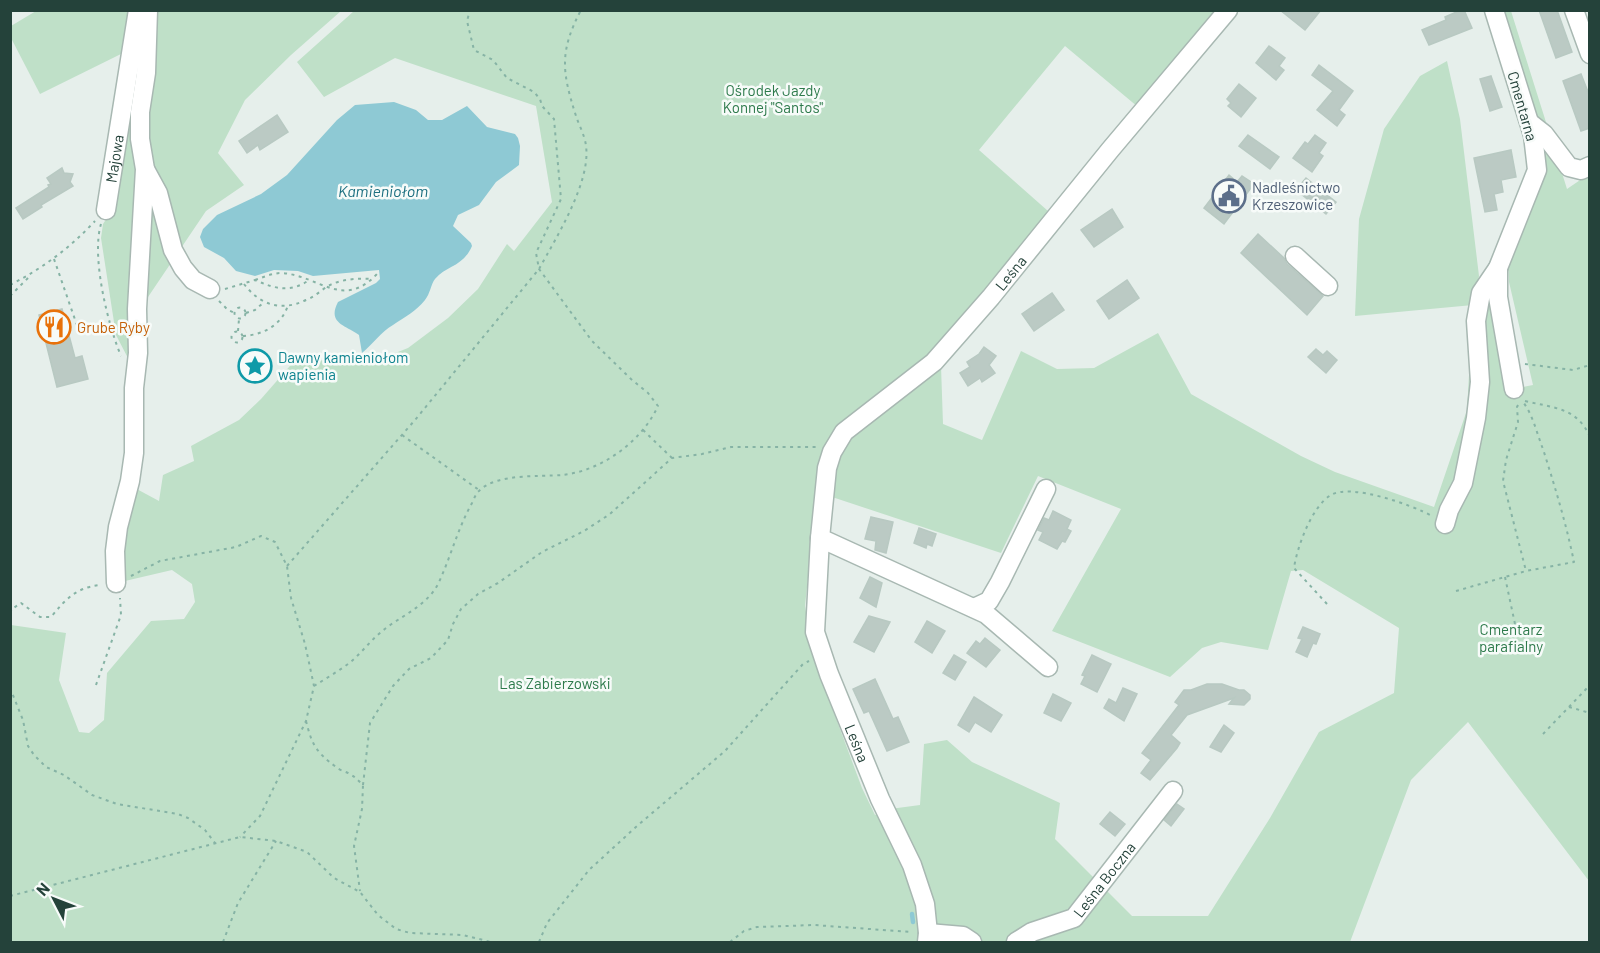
<svg xmlns="http://www.w3.org/2000/svg" width="1600" height="953" viewBox="0 0 1600 953" font-family="Barlow,sans-serif">
<style>
.green{fill:#bfe0c8;fill-rule:evenodd}
.water{fill:#8ec9d4}
.lines{fill:none;stroke-linecap:round;stroke-linejoin:round}
.stream{stroke:#8ec9d4;stroke-width:4.5}
.building{fill:#bbcac4;stroke:#b8c9c2;stroke-width:1.5}
.minor-casing{stroke:#a8b8b2;stroke-width:21}
.path{stroke:#86b3a5;stroke-width:2;stroke-dasharray:3 4.5;stroke-linecap:butt}
.minor{stroke:#fff;stroke-width:18}
.labels{text-anchor:middle;dominant-baseline:central;stroke-width:5;stroke-linejoin:round;paint-order:stroke}
.park-label{font-size:15px;fill:#2d7a4b;stroke:#f7fbf9}
.street-label{font-size:15px;fill:#24423a;stroke:#f7fbf9}
.service-label{font-size:15px;fill:#4e5e75;stroke:#f7fbf9;text-anchor:start}
.food-label{font-size:15px;fill:#c56008;stroke:#f7fbf9;text-anchor:start}
.culture-label{font-size:15px;fill:#0d838f;stroke:#f7fbf9;text-anchor:start}
.water-label{font-size:16px;font-style:italic;fill:#1c6f80;stroke:#f7fbf9}
</style>
<rect width="100%" height="100%" fill="#e6efeb"/>
<g class="green">
<path d="M36,11H132L125,52L40,94L11,38V26Z"/>
<path d="M152,11H341L291,55L245,100L218,153L244,185L206,211L146,300L145,113Z"/>
<path d="M354,11H1220L1138,107L1065,46L979,150L1048,211L951,334L941,366L943,424L982,440L1021,351L1057,369L1094,368L1158,333L1191,394L1301,456L1335,472L1434,507L1467,410L1473,305L1355,316L1359,219L1384,129L1420,76L1447,61L1460,119L1479,276L1473,304L1493,308L1508,390L1533,385L1509,282L1508,259L1542,173L1499,11H1511L1567,189L1589,174V881L1468,722L1411,780L1350,942H11V625L66,633L59,680L79,732L89,733L104,720L107,673L151,621L184,619L195,602L192,584L172,570L125,581L118,553L133,487L159,501L163,475L194,461L191,446L239,420L261,399L296,359L370,363L408,348L448,318L478,289L507,244L514,251L552,202L536,106L395,58L324,97L297,62ZM1038,476L1121,509L1052,631L1170,677L1202,648L1221,642L1268,650L1291,571L1303,570L1399,628L1394,693L1319,732L1270,818L1208,916H1132L1055,839L1060,803L972,762L947,740L924,744L920,805L890,809L875,815L862,788L815,662L805,606L817,492L1001,553Z"/>
<path d="M144,12L141,174L130,362L116,335L101,238L103,224L111,212Z"/>
</g>
<path class="water" d="M394,102L416,110L428,120H442L467,106L487,127L515,134L518,138L520,146L519,165L496,182L479,205L458,215L453,226L471,243L472,246C463,267 447,265 435,279C431,284 430,294 425,300C416,311 405,317 393,325C381,332 373,344 362,353L359,335C345,325 327,323 338,302L376,283L380,279L379,270L313,276L298,271L274,270L255,276L236,271L224,258L204,247L200,237L203,229L217,215L261,194L287,175L337,120L355,105Z"/>
<g class="lines">
<path class="stream" d="M912,914L913,922"/>
</g>
<g class="building">
<path d="M1280,10H1321L1305,30Z"/>
<path d="M1461,10H1464L1472,28L1429,45L1422,30L1446,20L1445,17Z"/>
<path d="M1539,10H1557L1572,52L1556,58Z"/>
<path d="M1269,46L1285,58L1279,66L1284,70L1276,80L1256,63Z"/>
<path d="M1319,65L1353,91L1339,110L1345,115L1337,126L1317,110L1333,91L1312,75Z"/>
<path d="M1581,74L1590,97V128L1581,131L1563,81Z"/>
<path d="M1491,76L1502,107L1490,111L1480,79Z"/>
<path d="M1239,84L1256,98L1241,117L1228,106L1231,103L1227,99Z"/>
<path d="M277,115L288,132L260,150L258,145L247,153L239,141Z"/>
<path d="M1248,135L1279,157L1270,169L1239,146Z"/>
<path d="M1315,135L1326,143L1319,153L1323,156L1312,172L1293,158L1305,142L1308,144Z"/>
<path d="M1511,150L1516,177L1501,180L1503,192L1494,194L1497,210L1485,212L1474,158Z"/>
<path d="M62,168L64,173L73,174L70,182L73,186L41,205L42,207L23,219L16,208L49,187L48,185L51,184L47,178Z"/>
<path d="M1229,175L1237,182L1242,176L1254,184L1224,224L1204,208Z"/>
<path d="M1306,178L1336,202L1326,214L1296,190Z"/>
<path d="M1112,209L1123,227L1094,247L1081,230Z"/>
<path d="M1258,234L1284,258L1287,264L1323,296L1307,315L1241,253Z"/>
<path d="M1127,280L1139,298L1109,319L1097,301Z"/>
<path d="M1052,293L1064,310L1034,331L1022,314Z"/>
<path d="M62,309L75,358L82,356L88,379L57,387L39,315Z"/>
<path d="M984,347L996,356L989,365L995,373L982,382L980,378L968,386L960,373L970,367L967,362L979,354Z"/>
<path d="M1316,349L1323,355L1327,351L1337,360L1326,373L1308,357Z"/>
<path d="M1053,511L1071,520L1067,529L1071,531L1065,542L1062,541L1057,549L1039,540L1043,532L1038,530L1044,518L1049,520Z"/>
<path d="M871,517L893,522L886,553L875,550L876,541L865,539Z"/>
<path d="M919,528L936,534L932,546L927,544L926,548L914,543Z"/>
<path d="M870,577L882,583L876,607L860,598Z"/>
<path d="M869,616L890,622L874,652L854,642Z"/>
<path d="M927,621L945,631L932,653L915,642Z"/>
<path d="M1303,627L1320,634L1316,644L1313,643L1307,657L1296,652L1302,639L1298,638Z"/>
<path d="M985,638L1000,650L986,667L967,653L976,641L980,644Z"/>
<path d="M954,655L966,662L955,680L943,673Z"/>
<path d="M1092,655L1111,664L1097,692L1081,684L1085,676L1082,675Z"/>
<path d="M875,679L893,719L898,717L909,742L887,751L869,711L864,713L853,689Z"/>
<path d="M1207,684H1222L1239,690H1244L1250,695V699L1244,705L1229,704L1234,698L1187,715L1171,735L1180,743L1177,748L1150,780L1141,773L1151,760L1142,753L1179,705L1175,702L1184,690H1191Z"/>
<path d="M1123,688L1137,694L1124,721L1104,708L1109,699L1116,703Z"/>
<path d="M1053,694L1071,703L1061,721L1044,713Z"/>
<path d="M974,697L1002,715L991,732L975,722L969,732L958,725Z"/>
<path d="M1224,725L1234,733L1221,752L1210,747Z"/>
<path d="M1177,804L1184,809L1171,826L1164,820Z"/>
<path d="M1110,812L1125,824L1115,836L1100,824Z"/>
</g>
<g class="lines">
<g class="minor-casing">
<g id="minor">
<path d="M1574,10L1590,54"/>
<path d="M1530,123L1544,134L1569,167L1581,170L1590,166"/>
<path d="M146,171L158,193L173,250L183,268L193,280L210,289"/>
<path id="s1" d="M106,210L138,10"/>
<path d="M1295,256L1328,286"/>
<path d="M1498,268V297L1514,389"/>
<path d="M1445,524L1449,510L1463,483L1476,418L1480,382L1476,321L1481,293L1498,268L1537,170L1533,135L1494,10"/>
<path id="s2" d="M820,538L815,632L829,674L880,799L912,865L925,904L928,933L927,942"/>
<path d="M116,583L115,551L118,527L130,481L134,453V388L138,353L137,309L145,169L140,139V112L146,73L148,10"/>
<path d="M974,608L989,601L1000,582L1046,489"/>
<path id="s3" d="M1048,667L986,614L820,538L827,468L832,452L844,432L934,362L991,297L1110,150L1228,10"/>
<path d="M928,933L963,936L972,942"/>
<path id="s4" d="M1016,942L1032,932L1074,918L1173,791"/>
</g>
</g>
<g class="path">
<path d="M101,224C91,257 108,325 121,356"/>
<path d="M54,259L80,334"/>
<path d="M255,280C264,277 272,273 282,273C320,276 343,310 377,274"/>
<path d="M244,284C260,305 281,312 306,300C315,297 322,289 330,285C342,279 359,278 372,279"/>
<path d="M10,285C43,268 70,248 95,221"/>
<path d="M225,289L255,280C275,289 291,293 309,280"/>
<path d="M10,296L30,276"/>
<path d="M219,301L228,310L235,313"/>
<circle cx="240" cy="313" r="5.5"/>
<path d="M246,313L255,310L263,303"/>
<path d="M238,331L239,319"/>
<circle cx="237" cy="337" r="5.5"/>
<path d="M243,336C263,335 282,325 288,305"/>
<path d="M1525,364L1573,370L1590,365"/>
<path d="M1525,401C1553,408 1577,407 1590,437"/>
<path d="M1518,405L1517,407L1518,422L1506,460L1503,481L1526,571"/>
<path d="M643,430L672,458"/>
<path d="M402,435L479,490"/>
<path d="M287,566L415,420L539,269C556,238 591,182 586,146C585,136 579,125 576,116C562,72 559,52 581,10"/>
<path d="M131,576L160,561L236,547L261,536L275,542L287,566L291,598L305,644L314,686L306,721L260,816L240,837"/>
<path d="M1505,577L1515,624"/>
<path d="M1456,591L1526,571L1574,562C1566,523 1555,487 1543,449C1537,434 1533,415 1523,402"/>
<path d="M1327,604L1294,568C1297,547 1312,506 1331,495C1351,483 1412,505 1432,516"/>
<path d="M10,613L12,609L21,603L40,617H51C66,599 75,588 100,585"/>
<path d="M96,685L121,615L120,598"/>
<path d="M314,686C325,679 337,672 348,664C360,655 369,642 381,632C400,616 428,606 439,582C451,556 458,528 472,503C474,499 476,493 479,491C496,473 540,477 562,475C602,471 642,441 658,406L648,393L631,379L592,341L539,269L536,253L561,199L554,119L542,106L540,99L534,92L507,78L493,60L474,50L467,21L470,10"/>
<path d="M10,688L23,720L28,746L34,755L46,767L64,775L92,795L117,804L178,814L188,818L205,830L215,843"/>
<path d="M1569,707L1590,713"/>
<path d="M306,721C312,745 316,752 336,767C339,770 344,771 348,773C354,776 358,780 363,785L362,809L354,846L360,891"/>
<path d="M1543,734L1590,685"/>
<path d="M363,785L370,723L393,686L409,669L431,658L448,640L453,624L461,609L478,594L498,583L542,552L584,531L610,514L672,458L702,454L731,447H818"/>
<path d="M10,896L240,837L276,841L307,852L334,878L360,892L378,915L396,929L410,933L463,935L491,942"/>
<path d="M223,942L238,903L276,841"/>
<path d="M539,942L547,923L589,870L637,826L725,751L803,664L809,661"/>
<path d="M730,942L744,931L757,927L814,925L911,932"/>
</g>
<use href="#minor" class="minor"/>
</g>
<defs>
<g id="civic-ring" transform="scale(1.725)"><circle r="9.5" fill="#f7fbf9" stroke="#5c6f8a" stroke-width="1.5"/><path d="M-.6-6.5H3V-4.5H.6V-3L4-1V1h2V6H-6V1h2V-1L-.6-3ZM-1.2 2.5V6h2.4V2.5Z" fill="#5c6f8a"/></g>
<g id="restaurant-ring" transform="scale(1.725)"><circle r="9.5" fill="#f7fbf9" stroke="#e8710a" stroke-width="1.5"/><path d="M-5-6h1v4h1v-4h1v4h1v-4h1v5L-1.5 .5V6h-2V.5L-5-1ZM5-6V6H3V1.5H1.5Q1.5-4 5-6Z" fill="#e8710a"/></g>
<g id="sight-ring" transform="scale(1.725)"><circle r="9.5" fill="#f7fbf9" stroke="#0f9aa8" stroke-width="1.5"/><path d="M0-6L1.8-2.2L6-1.7L2.9 1.2L3.7 5.4L0 3.3L-3.7 5.4L-2.9 1.2L-6-1.7L-1.8-2.2Z" fill="#0f9aa8"/></g>
</defs>
<g fill-rule="evenodd">
<use href="#civic-ring" x="1229" y="196"/>
<use href="#restaurant-ring" x="54" y="327"/>
<use href="#sight-ring" x="255" y="366"/>
</g>
<g class="labels">
<g class="park-label">
<text x="773" y="90">Ośrodek Jazdy<tspan x="773" dy="17">Konnej "Santos"</tspan></text>
<text x="1511" y="629">Cmentarz<tspan x="1511" dy="17">parafialny</tspan></text>
<text x="555" y="683">Las Zabierzowski</text>
</g>
<g class="street-label">
<text transform="translate(1523 106) rotate(74)">Cmentarna</text>
<text stroke="none"><textPath href="#s1" startOffset="52">Majowa</textPath></text>
<text stroke="none"><textPath href="#s3" startOffset="606">Leśna</textPath></text>
<text stroke="none"><textPath href="#s2" startOffset="213">Leśna</textPath></text>
<text stroke="none"><textPath href="#s4" startOffset="112">Leśna Boczna</textPath></text>
</g>
<g class="service-label">
<text x="1252" y="187">Nadleśnictwo<tspan x="1252" dy="17">Krzeszowice</tspan></text>
</g>
<g class="food-label">
<text x="77" y="327">Grube Ryby</text>
</g>
<g class="culture-label">
<text x="278" y="357">Dawny kamieniołom<tspan x="278" dy="17">wapienia</tspan></text>
</g>
<g class="water-label">
<text x="383" y="190">Kamieniołom</text>
</g>
</g>
<rect width="1600" height="953" fill="none" stroke="#24423a" stroke-width="24"/>
<g transform="translate(54 899) rotate(312)" stroke="#f7fbf9" stroke-width="4.5" paint-order="stroke">
<path d="M0-4.5L10 22L0 15L-10 22Z" fill="#24423a"/>
<text y="-9" font-size="16" font-weight="bold" text-anchor="middle" fill="#24423a">N</text>
</g>
</svg>
